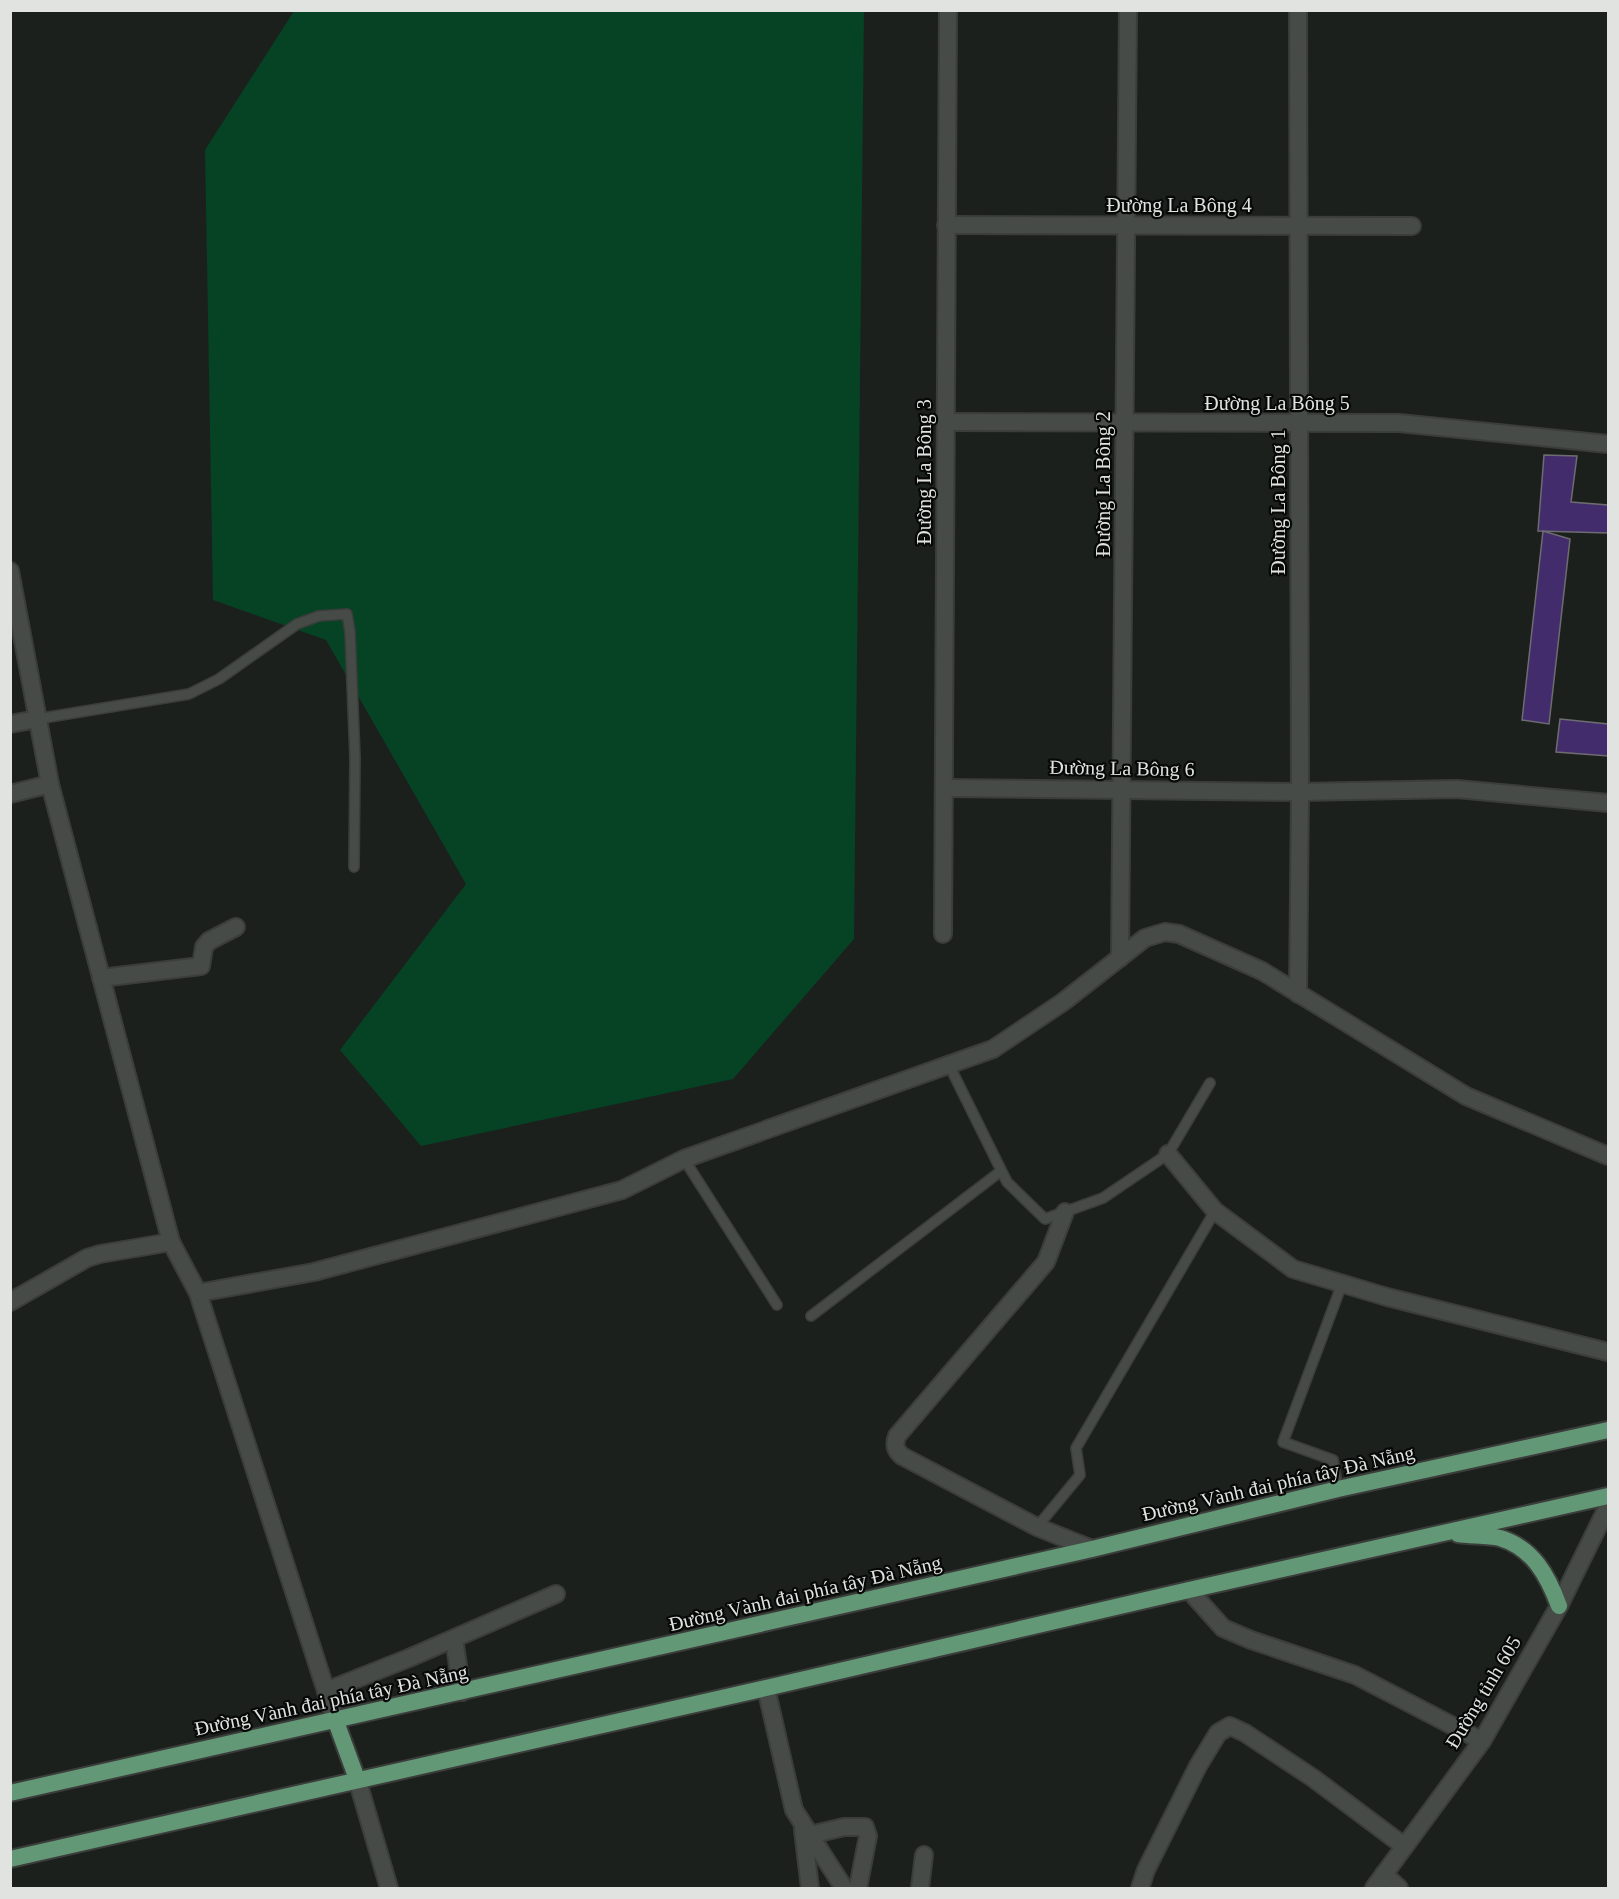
<svg xmlns="http://www.w3.org/2000/svg" width="1619" height="1899" viewBox="0 0 1619 1899" font-family="'Times New Roman',serif">
<style>
.green{fill:#064224}
.building{fill:#432c6c;stroke:#6d6c71;stroke-width:1.5}
.lines{fill:none;stroke-linecap:round;stroke-linejoin:round}
.service-casing{stroke:#3b3d3b;stroke-width:12}
.minor-casing{stroke:#3b3d3b;stroke-width:20}
.secondary-casing{stroke:#3b3d3b;stroke-width:20}
.primary-casing{stroke:#3b3d3b;stroke-width:20}
.service{stroke:#464b48;stroke-width:9}
.minor{stroke:#464b48;stroke-width:16}
.secondary{stroke:#464b48;stroke-width:16}
.primary{stroke:#639877;stroke-width:16}
.labels{text-anchor:middle;dominant-baseline:central;stroke-width:4.5;stroke-linejoin:round;paint-order:stroke}
.street-label{font-size:20px;fill:#e1e3e1;stroke:#070908}
</style>
<rect width="100%" height="100%" fill="#1c201d"/>
<path class="green" d="M294,11H864L854,939L733,1079L421,1146L340,1050L466,884L326,640L213,600L205,150Z"/>
<g class="building">
<path d="M1544,455L1577,456L1571,502L1608,505V533L1538,531Z"/>
<path d="M1543,531L1570,539L1549,724L1522,720Z"/>
<path d="M1560,719L1608,724V756L1556,752Z"/>
</g>
<g class="lines">
<g class="service-casing">
<g id="service">
<path d="M37,719L189,694L219,679L297,624L319,616L347,614L350,632L355,758L354,867"/>
<path d="M949,1065L1007,1182L1045,1219L1103,1198L1168,1154L1210,1083"/>
<path d="M684,1159L777,1305"/>
<path d="M811,1316L1001,1171"/>
<path d="M1338,1489L1333,1460L1283,1442L1342,1284"/>
<path d="M1037,1527L1080,1475L1076,1448L1215,1211"/>
</g>
</g>
<g class="minor-casing">
<g id="minor">
<path d="M946,225L1412,226"/>
<path d="M945,422L1399,423L1608,444"/>
<path d="M10,571L50,784L171,1242L198,1293L335,1719"/>
<path d="M10,724L37,719"/>
<path d="M944,788L1300,792L1457,789L1608,803"/>
<path d="M10,794L50,784"/>
<path d="M943,934L948,10"/>
<path d="M1120,958L1128,10"/>
<path d="M101,978L201,966L204,947L209,941L236,927"/>
<path d="M1298,994L1300,792L1298,10"/>
<path d="M1168,1154L1215,1211L1293,1269L1387,1297L1608,1352"/>
<path d="M1065,1212L1046,1262L897,1436C894,1445 895,1450 902,1456L1037,1527L1092,1549"/>
<path d="M198,1293L314,1272L622,1190L684,1159L993,1049L1063,1002L1145,938L1165,932L1179,934L1262,971L1466,1096L1608,1156"/>
<path d="M10,1302L87,1258L100,1254L171,1242"/>
<path d="M1189,1590L1223,1628L1251,1640L1355,1675L1482,1741"/>
<path d="M454,1639L462,1692"/>
<path d="M766,1688L794,1810L844,1888"/>
<path d="M326,1691L409,1658L556,1594"/>
<path d="M357,1779L389,1888"/>
<path d="M803,1830L810,1888"/>
<path d="M810,1835L844,1827H865L868,1836L858,1888"/>
<path d="M1384,1874L1399,1888"/>
<path d="M920,1888L924,1855"/>
<path d="M1140,1888L1146,1870L1198,1766L1218,1733L1230,1726L1245,1733L1313,1778L1404,1846"/>
</g>
</g>
<g class="secondary-casing">
<path id="secondary" d="M1374,1888L1482,1741L1559,1606L1608,1506"/>
</g>
<g class="primary-casing">
<g id="primary">
<path d="M1458,1534C1471,1536 1487,1535 1500,1538C1533,1548 1548,1576 1559,1606"/>
<path d="M335,1719L357,1779"/>
<path d="M10,1793L1092,1549L1338,1489L1608,1430"/>
<path d="M10,1859L766,1688L1189,1590L1608,1496"/>
</g>
</g>
<use href="#service" class="service"/>
<use href="#minor" class="minor"/>
<use href="#secondary" class="secondary"/>
<use href="#primary" class="primary"/>
</g>
<g class="labels">
<g class="street-label">
<text x="1179" y="205">Đường La Bông 4</text>
<text x="1277" y="403">Đường La Bông 5</text>
<text transform="translate(924 472) rotate(-90)">Đường La Bông 3</text>
<text transform="translate(1103 484) rotate(-90)">Đường La Bông 2</text>
<text transform="translate(1278 502) rotate(-90)">Đường La Bông 1</text>
<text transform="translate(1122 768) rotate(1)">Đường La Bông 6</text>
<text transform="translate(1278 1483) rotate(-13)">Đường Vành đai phía tây Đà Nẵng</text>
<text transform="translate(805 1593) rotate(-13)">Đường Vành đai phía tây Đà Nẵng</text>
<text transform="translate(1483 1692) rotate(-59)">Đường tỉnh 605</text>
<text transform="translate(331 1700) rotate(-12)">Đường Vành đai phía tây Đà Nẵng</text>
</g>
</g>
<rect width="1619" height="1899" fill="none" stroke="#e1e3e1" stroke-width="24"/>
</svg>
